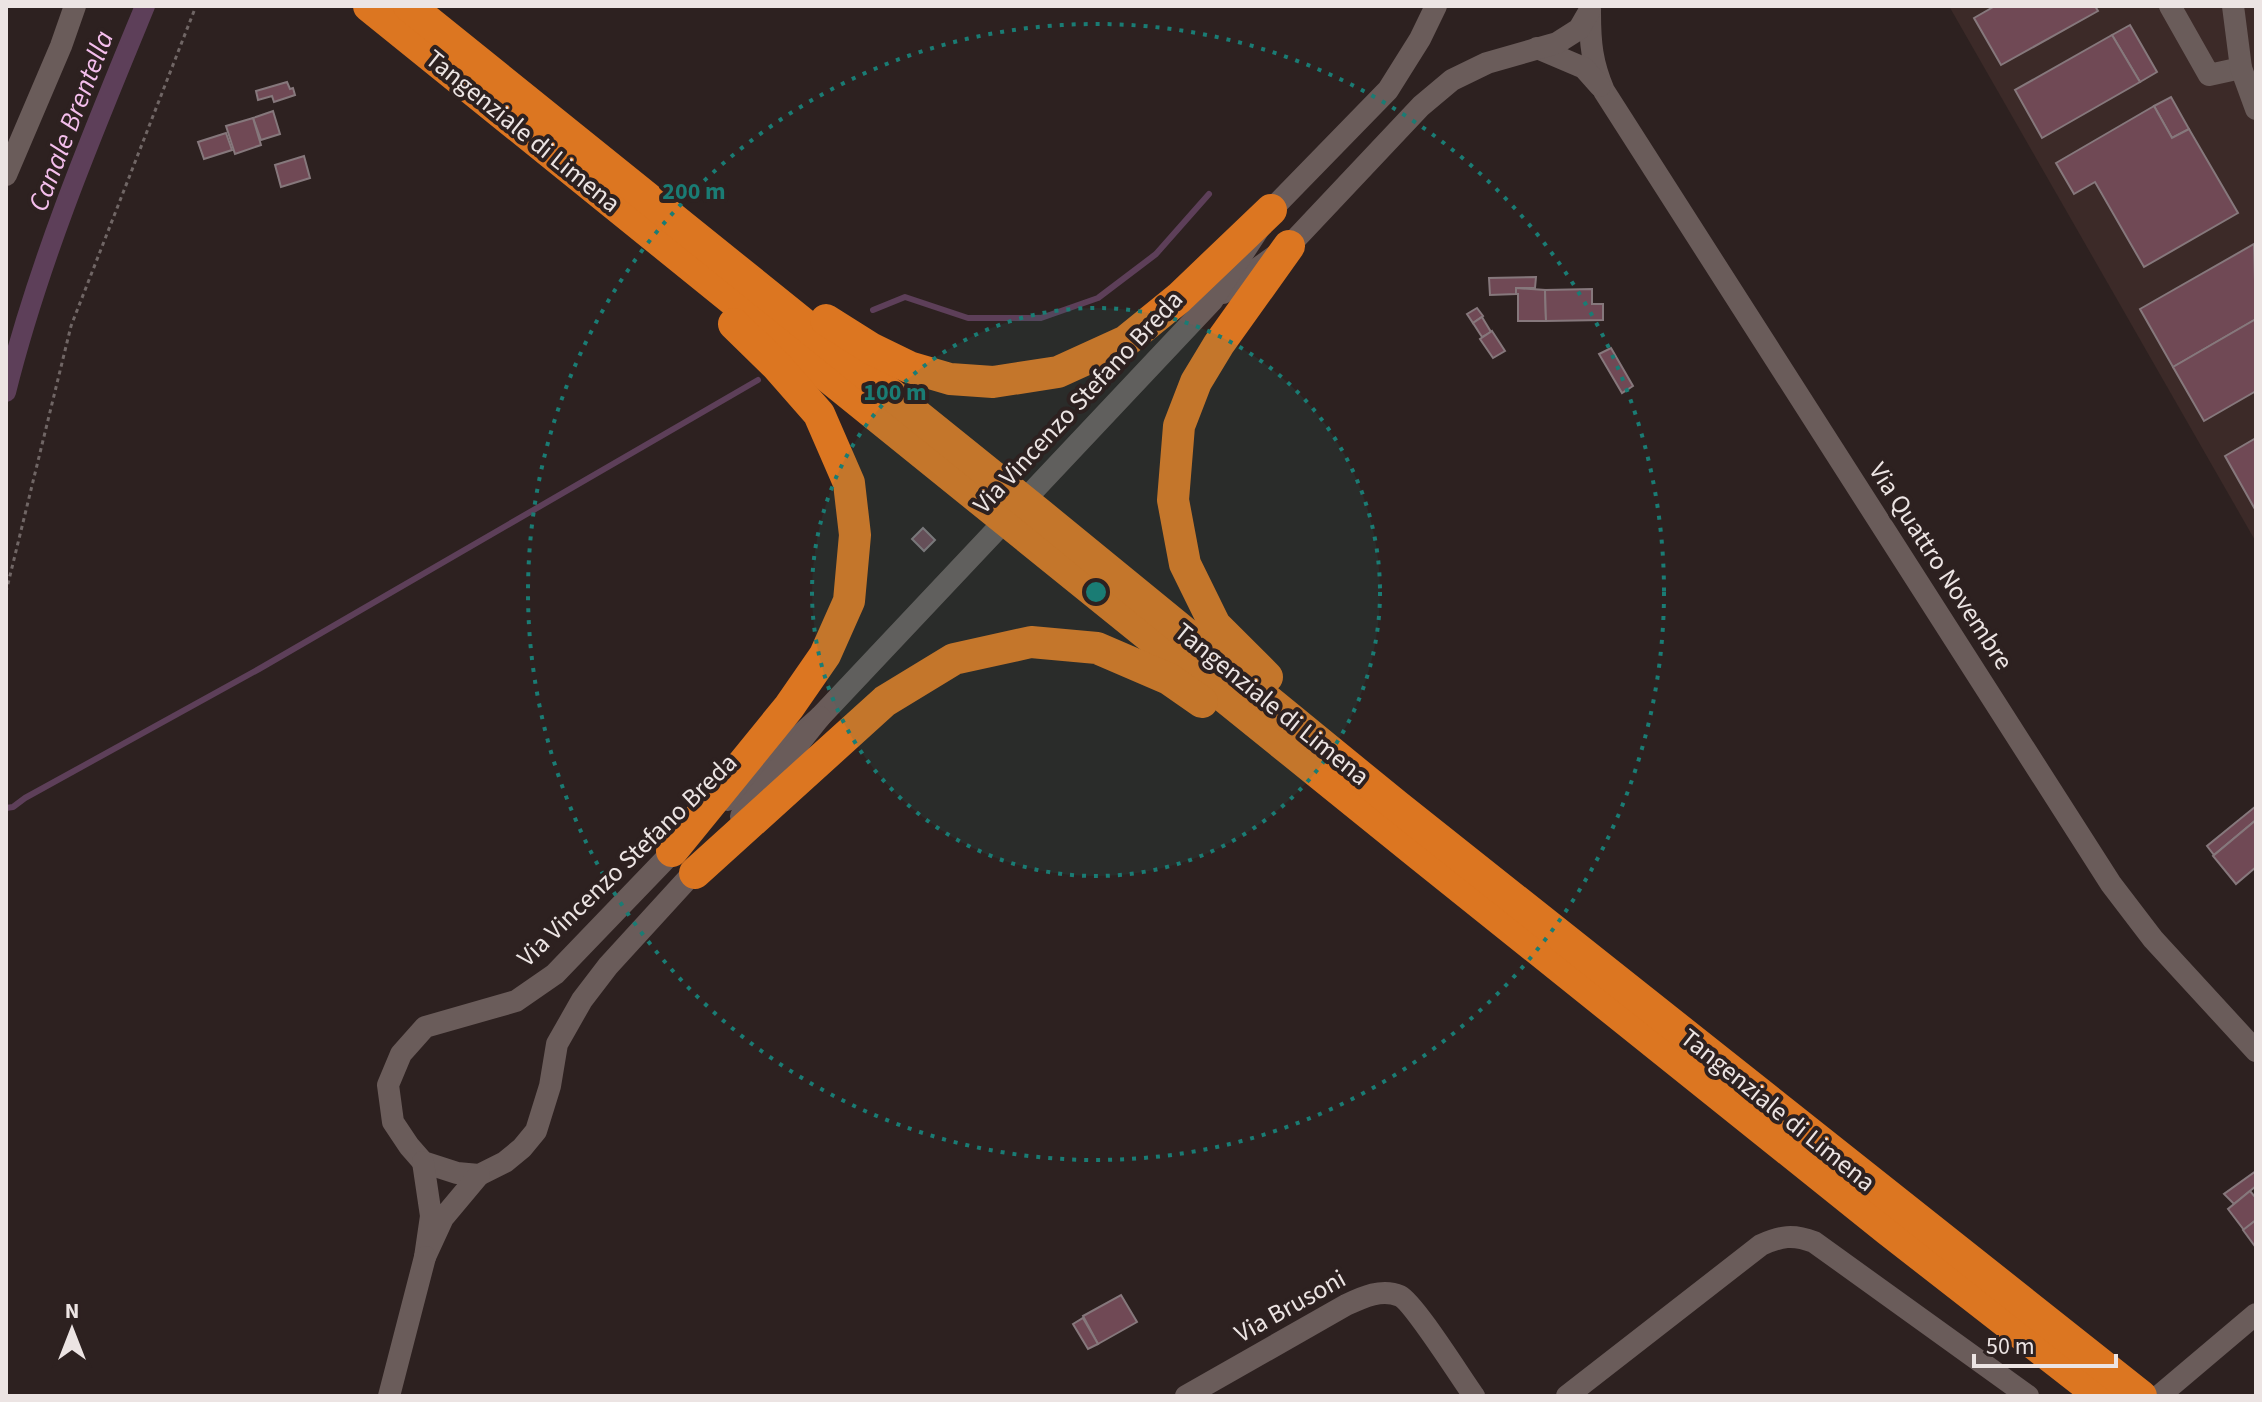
<svg xmlns="http://www.w3.org/2000/svg" width="2262" height="1402" viewBox="0 0 2262 1402" font-family="'Source Sans 3',sans-serif">
<style>
.built{fill:#3c2a28}
.lines{fill:none;stroke-linecap:round;stroke-linejoin:round}
.stream{stroke:#5d3f59;stroke-width:6}
.canal{stroke:#5d3f59;stroke-width:20}
.building{fill:#704955;stroke:#86787c;stroke-width:2}
.path{stroke:#706665;stroke-width:3;stroke-dasharray:4 4;stroke-linecap:butt}
.minor{stroke:#6a5c5a;stroke-width:22}
.highway{stroke:#dc7621;stroke-width:32}
.ring{fill:none;stroke:#1a7c74;stroke-width:4;stroke-dasharray:4 8}
.labels{text-anchor:middle;dominant-baseline:central;stroke-width:8;stroke-linejoin:round;paint-order:stroke}
.street-label{font-size:26px;fill:#ece4e3;stroke:#2d2120}
.water-label{font-size:28px;font-style:italic;fill:#f4beec;stroke:#2d2120}
.centre{fill:#1a7c74;stroke:#2d2120;stroke-width:4}
.ring-label{font-size:24px;text-anchor:middle;font-weight:bold;fill:#1a7c74;stroke:#2d2120;stroke-width:8;stroke-linejoin:round;paint-order:stroke}
</style>
<rect width="100%" height="100%" fill="#2d2120"/>
<path class="built" d="M1949,6H2256V542Z"/>
<g class="lines">
<g class="stream">
<path d="M873,310L905,297L968,318H1041L1098,298L1156,254L1209,194"/>
<path d="M6,808L13,807L25,798L259,669L758,380"/>
</g>
<path class="canal" d="M6,392C39,260 93,132 145,6"/>
</g>
<g class="building">
<path d="M1995,6H2095L2098,11L2001,65L1974,18Z"/>
<path d="M2130,25L2157,72L2140,82L2112,35Z"/>
<path d="M2112,35L2140,82L2042,138L2015,90Z"/>
<path d="M287,82L290,89L293,88L295,95L274,102L272,96L258,100L256,91Z"/>
<path d="M2171,97L2189,129L2172,138L2154,106Z"/>
<path d="M2154,106L2172,138L2189,129L2238,213L2144,267L2095,182L2074,194L2056,163Z"/>
<path d="M273,111L280,134L261,140L253,118Z"/>
<path d="M253,118L261,145L235,154L226,126Z"/>
<path d="M226,133L232,150L204,159L198,142Z"/>
<path d="M304,156L310,178L281,187L275,165Z"/>
<path d="M2254,244L2256,319L2173,367L2140,309Z"/>
<path d="M1536,277L1535,288H1516V294L1490,295L1489,278Z"/>
<path d="M1516,288L1545,290L1546,321H1518V294H1516Z"/>
<path d="M1592,289V304H1603V320L1546,321L1545,290Z"/>
<path d="M1477,308L1483,316L1473,323L1467,314Z"/>
<path d="M1482,317L1491,332L1482,337L1473,323Z"/>
<path d="M2256,319V391L2204,421L2173,367Z"/>
<path d="M1492,331L1505,351L1493,358L1480,339Z"/>
<path d="M1611,348L1633,386L1622,393L1599,354Z"/>
<path d="M2256,438V511L2225,456Z"/>
<path d="M923,528L935,540L924,551L912,539Z"/>
<path d="M2256,806V820L2214,855L2207,846Z"/>
<path d="M2256,820V867L2236,884L2213,856Z"/>
<path d="M2256,1171V1186L2234,1204L2224,1194Z"/>
<path d="M2250,1191L2256,1198V1220L2244,1230L2228,1209Z"/>
<path d="M2256,1220V1243L2254,1245L2243,1230Z"/>
<path d="M1121,1295L1137,1322L1098,1344L1083,1316Z"/>
<path d="M1083,1318L1098,1344L1088,1349L1073,1324Z"/>
</g>
<g class="lines">
<path class="path" d="M6,592L71,326L196,6"/>
<g class="minor">
<path d="M2170,6L2209,75L2241,68"/>
<path d="M2233,6L2241,68L2256,109"/>
<path d="M1590,13C1590,43 1592,63 1604,91L2111,884L2153,939L2256,1051"/>
<path d="M1537,48L1584,68L1600,86"/>
<path d="M6,175L61,46L75,6"/>
<path d="M1223,293L1289,246L1421,106L1452,80L1487,63L1557,43L1579,29L1590,10"/>
<path d="M728,800L820,717L1212,301L1271,210L1388,90L1420,39L1436,6"/>
<path d="M741,816L820,717"/>
<path d="M682,842L555,974L516,1001L425,1027L401,1054L388,1085L393,1122L409,1146L423,1162L457,1173L479,1175L505,1162L522,1148L536,1131L550,1086L557,1044L582,1000L608,966L704,861"/>
<path d="M423,1162L431,1216L425,1257L443,1218L479,1175"/>
<path d="M389,1396L425,1257"/>
<path d="M1186,1396L1346,1305C1363,1297 1382,1288 1400,1296C1414,1303 1461,1378 1474,1396"/>
<path d="M1567,1396L1761,1245C1781,1236 1793,1234 1814,1242L2028,1396"/>
<path d="M2159,1396L2256,1314"/>
</g>
<g class="highway">
<path d="M369,6L1420,855L1888,1230L2101,1396"/>
<path d="M409,6L1041,515L1397,806L2141,1396"/>
<path d="M826,320L872,349L909,367L950,379L993,382L1058,372L1126,341L1179,298L1271,210"/>
<path d="M1267,677L1215,625L1185,564L1173,500L1179,426L1196,382L1219,344L1289,246"/>
<path d="M672,851L789,707L825,655L849,601L855,535L849,483L819,414L776,365L734,324"/>
<path d="M695,873L885,701L954,659L1031,642L1097,648L1169,679L1202,702"/>
</g>
</g>
<circle cx="1096" cy="592" r="284" fill="#1a7c74" fill-opacity=".12"/>
<g class="ring">
<circle cx="1096" cy="592" r="284"/>
<circle cx="1096" cy="592" r="568"/>
</g>
<g class="labels">
<g class="street-label">
<text transform="translate(523 131) rotate(39)">Tangenziale di Limena</text>
<text transform="translate(1078 402) rotate(-47)">Via Vincenzo Stefano Breda</text>
<text transform="translate(1941 566) rotate(57)">Via Quattro Novembre</text>
<text transform="translate(1272 704) rotate(39)">Tangenziale di Limena</text>
<text transform="translate(627 860) rotate(-44)">Via Vincenzo Stefano Breda</text>
<text transform="translate(1778 1110) rotate(39)">Tangenziale di Limena</text>
<text transform="translate(1290 1306) rotate(-29)">Via Brusoni</text>
</g>
<g class="water-label">
<text transform="translate(71 121) rotate(-69)">Canale Brentella</text>
</g>
</g>
<circle cx="1096" cy="592" r="12" class="centre"/>
<g class="ring-label">
<text x="694" y="199">200 m</text>
<text x="895" y="400">100 m</text>
</g>
<rect width="2262" height="1402" fill="none" stroke="#ece4e3" stroke-width="16"/>
<g transform="translate(72 1330)" stroke="#2d2120" stroke-width="6" paint-order="stroke">
<path d="M0-6L14 30L0 20L-14 30Z" fill="#ece4e3"/>
<text y="-12" font-size="22" font-weight="bold" text-anchor="middle" fill="#ece4e3">N</text>
</g>
<path d="M1974 1354v12h142v-12" fill="none" stroke="#ece4e3" stroke-width="4"/>
<text x="1986" y="1354" font-size="24" fill="#ece4e3" stroke="#2d2120" stroke-width="6" paint-order="stroke">50 m</text>
</svg>
